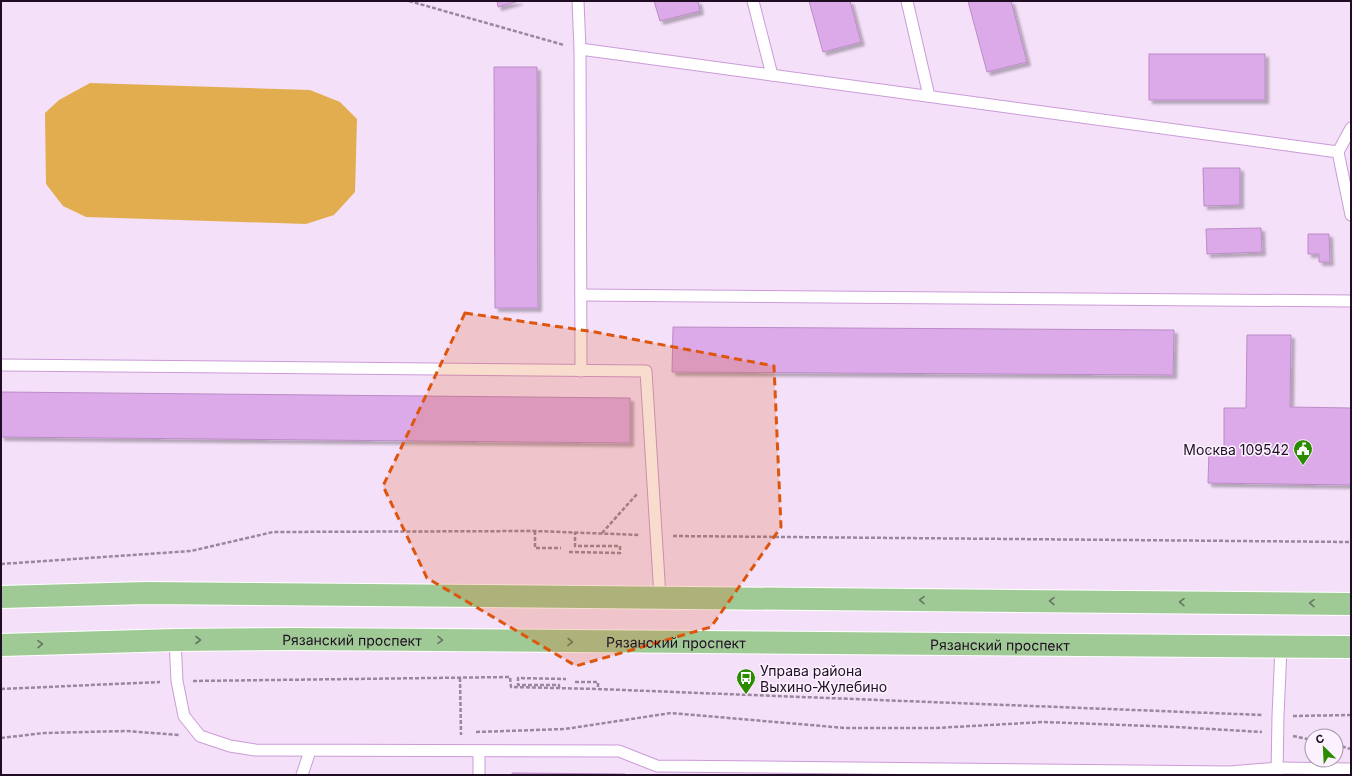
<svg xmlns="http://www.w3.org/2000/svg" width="1352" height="776" viewBox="0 0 1352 776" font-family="Inter,sans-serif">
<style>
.green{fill:#e2ad4f}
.building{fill:#dcaae8;stroke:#bb8bc6;filter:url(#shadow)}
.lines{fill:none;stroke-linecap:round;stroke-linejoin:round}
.service-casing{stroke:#cc9bd8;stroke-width:13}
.primary-casing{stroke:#fff;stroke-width:24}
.path{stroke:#9a869e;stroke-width:2.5;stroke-dasharray:4 2;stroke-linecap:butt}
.service{stroke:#fff;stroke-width:11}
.primary{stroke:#a0ca95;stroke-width:22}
.oneway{stroke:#667562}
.marked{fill:#de550d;fill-opacity:0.2;stroke:#de550d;stroke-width:3;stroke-dasharray:8 5;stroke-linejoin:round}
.labels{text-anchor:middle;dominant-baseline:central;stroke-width:3;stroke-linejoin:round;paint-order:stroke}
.poi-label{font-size:14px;fill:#1f0d23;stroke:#fcf1fe;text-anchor:end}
.street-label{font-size:14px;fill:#1f0d23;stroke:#fcf1fe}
</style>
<defs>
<filter id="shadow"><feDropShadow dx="3.5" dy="3.5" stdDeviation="1" flood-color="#0004"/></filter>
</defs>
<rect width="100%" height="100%" fill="#f4e0f9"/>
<path class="green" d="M90,83L310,90L340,102L357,119L355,192L334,215L306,224L86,217L63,206L46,184L45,113L59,100Z"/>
<g class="building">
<path d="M497,1H519L498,7Z"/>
<path d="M654,1H698L700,11L660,21Z"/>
<path d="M809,1H850L861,42L823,52Z"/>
<path d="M968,1H1011L1027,62L987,72Z"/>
<rect x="1149" y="54" width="116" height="46"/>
<path d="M494,67H537L538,308H495Z"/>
<path d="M1203,168H1240V205L1204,206Z"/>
<path d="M1261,228L1262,252L1207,254L1206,229Z"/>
<path d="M1308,234H1329L1330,262H1319V254H1308Z"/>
<path d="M673,327L1174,330L1173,375L672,372Z"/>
<path d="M1247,335H1291L1290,407L1351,408V485L1208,483L1209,448L1224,449V408H1246Z"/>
<path d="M1,392L630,398V443L1,437Z"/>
<path d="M512,773L625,774V775H512Z"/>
</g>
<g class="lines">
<g class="service-casing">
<g id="service">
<path d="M578,1L580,49L581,371"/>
<path d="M753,1L772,75"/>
<path d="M907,1L929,96"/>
<path d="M580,49L1338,152L1351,128"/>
<path d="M1338,152L1351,215"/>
<path d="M581,295L1351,301"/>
<path d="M1,365L646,371L660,597"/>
<path d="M175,640L177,681L184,716L200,736L230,746L255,750L619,751L657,766L1229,772L1278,768L1351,769"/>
<path d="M479,751V775"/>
<path d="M1277,774L1278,716L1281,647"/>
<path d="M302,775L310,751"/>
</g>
</g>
<g class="primary-casing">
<g id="primary">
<path d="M1,597L146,593L1351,604"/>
<path id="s1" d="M1,645L175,640L296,639L1351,647"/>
</g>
</g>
<g class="path">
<path d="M409,1L564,45"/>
<path d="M535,531V548H561"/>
<path d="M602,533L637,494"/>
<path d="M673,536L1351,542"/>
<path d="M569,552L620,553V546H575V532"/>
<path d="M1,564L191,551L273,532L535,531L640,535"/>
<path d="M460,678L461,735"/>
<path d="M193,681L510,677L511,687L598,689L1262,715"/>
<path d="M575,682H598V689"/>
<path d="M559,688V685H518V678L566,679"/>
<path d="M1,689L160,682"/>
<path d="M1293,716L1351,715"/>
<path d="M476,732L565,729L671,713L845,728H936L1044,722L1176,727L1262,732"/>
<path d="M1293,736L1312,740"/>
<path d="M1,738L44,733L126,731L179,735"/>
<path d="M1336,745L1351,749"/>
</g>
<use href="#service" class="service"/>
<use href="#primary" class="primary"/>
</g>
<defs><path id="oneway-chevron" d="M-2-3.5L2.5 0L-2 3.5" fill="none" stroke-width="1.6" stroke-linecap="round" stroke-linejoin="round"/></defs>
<g class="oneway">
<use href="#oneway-chevron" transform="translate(922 600) rotate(-179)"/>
<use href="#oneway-chevron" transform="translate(1052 601) rotate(-179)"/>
<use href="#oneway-chevron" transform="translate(1182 602) rotate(-179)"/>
<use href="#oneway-chevron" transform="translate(1312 603) rotate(-179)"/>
<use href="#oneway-chevron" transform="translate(198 640)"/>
<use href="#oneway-chevron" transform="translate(440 640) rotate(1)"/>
<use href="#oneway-chevron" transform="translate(570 642) rotate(1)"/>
<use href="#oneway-chevron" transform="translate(40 644) rotate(-2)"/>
</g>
<path class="marked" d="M465,313L595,332L774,366L781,527L711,627L576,666L427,578L383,486Z"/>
<defs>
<g id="civic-pin" transform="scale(1)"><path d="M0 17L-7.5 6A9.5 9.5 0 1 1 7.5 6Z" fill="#2b8c00" stroke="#fcf1fe"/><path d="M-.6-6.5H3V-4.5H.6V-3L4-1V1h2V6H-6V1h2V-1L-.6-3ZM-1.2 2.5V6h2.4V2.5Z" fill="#fff"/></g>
<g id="bus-pin" transform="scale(1)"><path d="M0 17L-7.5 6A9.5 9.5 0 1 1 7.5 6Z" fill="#2b8c00" stroke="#fcf1fe"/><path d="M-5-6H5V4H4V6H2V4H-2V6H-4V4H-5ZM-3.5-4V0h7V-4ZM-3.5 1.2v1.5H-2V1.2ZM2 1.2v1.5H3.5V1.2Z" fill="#fff"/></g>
</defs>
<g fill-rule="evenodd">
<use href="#civic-pin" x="1303" y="449"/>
<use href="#bus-pin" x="746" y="678"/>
</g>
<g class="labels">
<g class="poi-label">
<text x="1289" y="449">Москва 109542</text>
<text x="760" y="670" text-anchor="start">Управа района<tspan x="760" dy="16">Выхино-Жулебино</tspan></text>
</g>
<g class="street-label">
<text stroke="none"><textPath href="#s1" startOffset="351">Рязанский проспект</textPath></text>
<text stroke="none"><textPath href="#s1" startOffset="675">Рязанский проспект</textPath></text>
<text stroke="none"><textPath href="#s1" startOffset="999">Рязанский проспект</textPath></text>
</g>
</g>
<rect width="1352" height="776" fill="none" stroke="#1f0d23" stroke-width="4"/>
<g transform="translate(1324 748) rotate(336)"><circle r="19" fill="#fcf1fe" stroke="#a496a6"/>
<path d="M0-3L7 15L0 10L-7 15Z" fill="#2b8c00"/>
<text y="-6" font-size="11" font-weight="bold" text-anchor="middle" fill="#1f0d23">С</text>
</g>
</svg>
